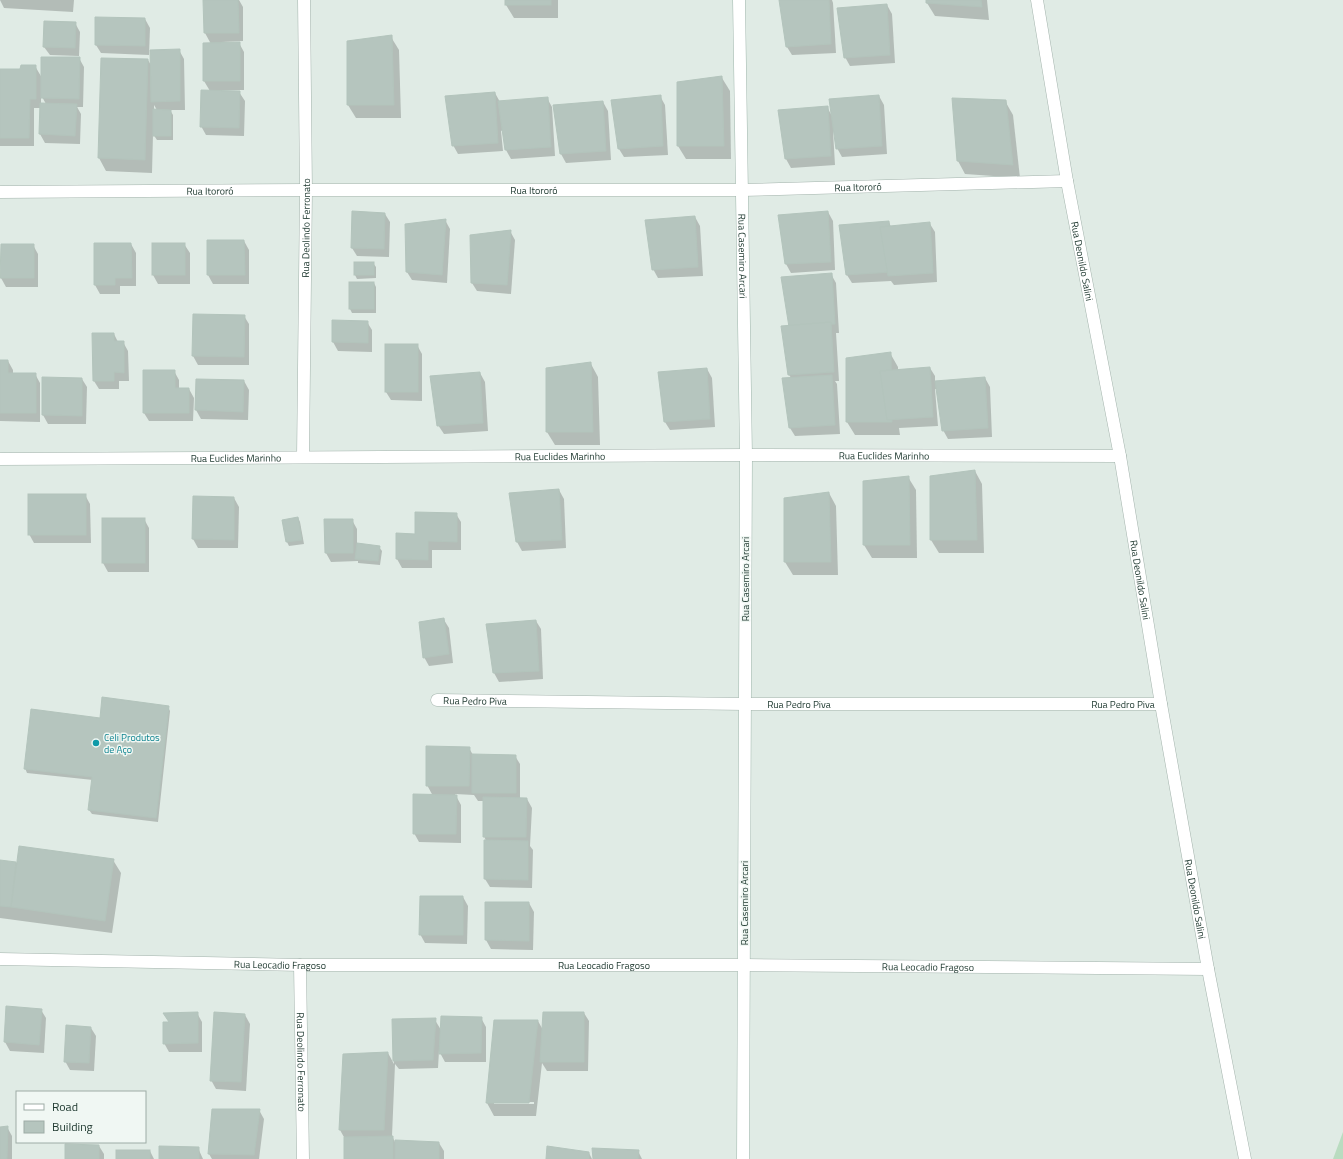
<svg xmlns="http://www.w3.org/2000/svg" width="1343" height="1159" viewBox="0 0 1343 1159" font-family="'Titillium Web',sans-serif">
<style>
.green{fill:#b9dcc0}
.shadow{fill:#0003;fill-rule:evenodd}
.building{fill:#b5c5be;stroke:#b3c4bc}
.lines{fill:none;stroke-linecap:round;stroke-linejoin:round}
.street-casing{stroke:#a3b3ac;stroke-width:13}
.secondary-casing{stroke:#9fb6ac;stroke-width:13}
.street{stroke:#fff;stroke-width:12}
.secondary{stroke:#fff;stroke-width:12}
.culture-dot{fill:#0f9aa8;stroke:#f0f7f3;stroke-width:1.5}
.labels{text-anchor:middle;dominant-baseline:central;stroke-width:3;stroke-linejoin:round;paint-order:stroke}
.street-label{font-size:10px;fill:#213b32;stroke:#f0f7f3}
.culture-label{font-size:10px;fill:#0d838f;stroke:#f0f7f3;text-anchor:start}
</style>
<rect width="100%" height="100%" fill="#e0ebe5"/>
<path class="green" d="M1343,1132V1159H1333Z"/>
<g class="shadow">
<path d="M0,0H74L73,12L4,8Z"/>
<path d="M204,0H239L243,7V41L222,42V44L239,43L244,52V90H222V92H239L245,101L244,136L206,135L201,126L210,91L204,81V44H211L205,33Z"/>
<path d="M506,0H558V18H514L506,5Z"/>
<path d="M780,0H832L833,3L836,53L792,55L787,47Z"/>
<path d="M927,0H987L989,20L935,16L927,3Z"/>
<path d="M887,5L892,14L895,63L850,66L845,57Z"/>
<path d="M145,19L150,28L149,55L101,53L96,45Z"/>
<path d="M75,23L80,32L79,56L50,55L44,47Z"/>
<path d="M391,37L399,50L401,118H356L348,105V42Z"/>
<path d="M179,50L184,59L185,110H170L173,115V140H157L153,134L152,173L106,171L99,158L148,60L152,67ZM154,105L157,110H154Z"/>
<path d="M79,58L84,67L83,107H77L81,114L80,144L45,143L40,134L41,108H34V146H0V70H21L35,66L42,78ZM41,95L46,104H41Z"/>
<path d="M722,78L730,91L731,159H686L678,146Z"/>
<path d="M495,93L500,102L547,98L552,107L555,156L511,159L506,150L503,130L501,131L503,151L458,154L453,145Z"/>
<path d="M660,96L665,105L668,155L624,157L619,149Z"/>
<path d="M879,96L884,105L887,154L842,157L837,148L835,131H833L835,165L791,168L786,159L779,111L827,107L832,116Z"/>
<path d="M1005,101L1013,115L1020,178L965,174L958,161Z"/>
<path d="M603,102L608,111L611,160L566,163L561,154Z"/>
<path d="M828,212L833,221L835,270L791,273L786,264L779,216Z"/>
<path d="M385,214L390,222L389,257L357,256L352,248Z"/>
<path d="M695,217L700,226L703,276L658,278L653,269Z"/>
<path d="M445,220L450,229L447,283L412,280L407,272Z"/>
<path d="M889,222L891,227L930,224L935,232L937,282L894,285L891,281L852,283L847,275Z"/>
<path d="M510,231L515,240L511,294L477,291L472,283Z"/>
<path d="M208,241H244L249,250V284H213L208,275Z"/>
<path d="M131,244L136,253V286H120V294H100L95,285Z"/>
<path d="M153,244H184L190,253V284H158L153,275Z"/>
<path d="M33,245L38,254V287H6L1,278Z"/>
<path d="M373,263L376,267V278L357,279L355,275Z"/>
<path d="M831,274L836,283L839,333H836L839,381H835L837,384L840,434L795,436L790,428L792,379L789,375Z"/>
<path d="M374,283L376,287V313H352L350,309Z"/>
<path d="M244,316L249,324V365H198L193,356Z"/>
<path d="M367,322L372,330V352L338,351L333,342Z"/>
<path d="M114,334L118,342H123L128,351L129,381H119V389H99L94,381Z"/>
<path d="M417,345L422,354V401L391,400L386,392Z"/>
<path d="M890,353L898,367V370L930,368L935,376V382L985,378L990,387L992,437L948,439L943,430L937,389H935L938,426L899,428L900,435H855L847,422V359Z"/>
<path d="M0,361H8L13,370V374H35L40,383V422L0,421Z"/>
<path d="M591,364L598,377L600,445H555L547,432V369Z"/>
<path d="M707,369L712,378L715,427L670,430L665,422Z"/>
<path d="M174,371L179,380V389H189L194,398L193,421H149L144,413Z"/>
<path d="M480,373L485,382L488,431L444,434L438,425Z"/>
<path d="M43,378L82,379L87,387L86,424H48L43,415Z"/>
<path d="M244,381L249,390L248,420L201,419L196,410Z"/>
<path d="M975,471L982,484L984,553H939L931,540Z"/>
<path d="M908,477L916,490L917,558H872L864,545V482Z"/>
<path d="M559,490L564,499L566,548L522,551L517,542L510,494Z"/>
<path d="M829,493L836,506L838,575H793L785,562Z"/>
<path d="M85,495L90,504L91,543H34L29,534Z"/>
<path d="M234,498L239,507L238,548H198L193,539Z"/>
<path d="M456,514L461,522V550H432V568H402L397,559V534L416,535Z"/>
<path d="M298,518L300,522L304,544L289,546L287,542L283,521Z"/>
<path d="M144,519L149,528V572H108L103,563Z"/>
<path d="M352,520L357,529V544L379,547L382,551L380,565L358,563V561L331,562L326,553Z"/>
<path d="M444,620L449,628L453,663L429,666L424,657Z"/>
<path d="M536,621L541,629L543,679L499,682L494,673Z"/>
<path d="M168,707L170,711L158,822L92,814L89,810L93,780L27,773L25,768L101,719Z"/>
<path d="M469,748L473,755L515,756L520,764V799H527L532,808L530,846L533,850L532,888L490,887L485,879L486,841L484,836V801H478L474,795L455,794L461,805V843L419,842L414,833L433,796L427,785Z"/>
<path d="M113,860L121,873L112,933L0,918V861L17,863Z"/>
<path d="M463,897L468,906L467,944L425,943L420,934Z"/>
<path d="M486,903H529L534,912L533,950L491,949L486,940Z"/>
<path d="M7,1007L41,1010L46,1018L44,1053L10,1051L5,1042Z"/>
<path d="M197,1013L202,1022V1052H169L164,1043Z"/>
<path d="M584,1013L589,1021L588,1071H547L542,1063L536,1116H494L487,1103L495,1021H538L543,1030ZM494,1102H534V1104H494Z"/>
<path d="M245,1015L250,1024L246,1091L216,1089L211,1080Z"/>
<path d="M481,1018L486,1027V1062H445L439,1051L438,1068L399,1069L395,1064L392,1136L396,1144L439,1143L444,1151V1159H345V1139L340,1130L344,1055L388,1053L394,1064L393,1020H435L441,1030Z"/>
<path d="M91,1028L96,1036L94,1071L70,1070L65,1061Z"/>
<path d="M259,1110L264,1119L259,1159H212L209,1154Z"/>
<path d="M7,1127L12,1136V1159H0V1128Z"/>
<path d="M99,1146L104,1154V1159H66Z"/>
<path d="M198,1148L203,1159H160Z"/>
<path d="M150,1151L154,1159H117Z"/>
<path d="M638,1151L642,1159H594Z"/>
<path d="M589,1153L592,1159H547Z"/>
</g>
<g class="building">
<path d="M203,0H238L239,33H204Z"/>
<rect x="505" y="0" width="46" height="5"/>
<path d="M779,0H829L831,44L786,47Z"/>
<path d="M926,0H981L982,7L926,3Z"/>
<path d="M887,4L890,55L844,58L837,8Z"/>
<path d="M95,17L145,18V46L95,45Z"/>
<path d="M44,21L76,22L75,48L43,47Z"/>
<path d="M392,35L394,105H347V41Z"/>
<path d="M240,42V81H203V43Z"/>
<path d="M180,49V101L151,102L150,50Z"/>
<path d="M41,57H80L79,99L41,98Z"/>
<path d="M101,58L148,59L145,160L98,158Z"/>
<path d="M21,65H36V99H30L29,138H0V69H20Z"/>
<path d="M722,76L724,146H677V82Z"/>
<path d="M201,90L240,91L239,128L200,127Z"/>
<path d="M495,92L498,143L452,146L445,96Z"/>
<path d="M661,95L663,146L618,149L611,100Z"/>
<path d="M879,95L882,146L836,149L829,99Z"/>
<path d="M548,97L551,147L505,150L498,101Z"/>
<path d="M952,98L1006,100L1013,165L957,161Z"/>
<path d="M603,101L606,151L560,154L553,105Z"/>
<path d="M40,103L77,104L75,136L39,134Z"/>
<path d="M828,106L831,156L785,159L778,110Z"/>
<path d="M153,109L171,110V136H153Z"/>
<path d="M352,211L385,213L384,249L351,248Z"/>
<path d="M828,211L831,262L785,264L778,215Z"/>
<path d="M695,216L698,267L652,270L645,220Z"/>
<path d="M446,219L442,275L406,272L405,224Z"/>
<path d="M889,221L892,272L846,275L839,225Z"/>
<path d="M930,222L933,273L888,276L880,227Z"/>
<path d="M511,230L507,285L471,283L470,235Z"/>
<path d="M207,240H244L245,275H207Z"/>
<path d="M94,243H131L132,278H115V285H94Z"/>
<rect x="152" y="243" width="33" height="32"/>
<path d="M1,244H34V278H0Z"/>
<rect x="354" y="262" width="20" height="13"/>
<path d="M832,273L835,324L789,327L781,277Z"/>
<rect x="349" y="282" width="25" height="27"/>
<path d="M193,314L245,315L244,357L192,356Z"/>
<path d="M332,320L368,321V343L332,342Z"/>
<path d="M831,322L834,372L788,375L781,326Z"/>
<path d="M92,333H114V341H124V373L114,372V381H93Z"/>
<rect x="385" y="344" width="33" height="48"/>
<path d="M891,352L892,422H846V358Z"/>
<path d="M0,360H8V373H36V413H0Z"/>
<path d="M591,362L593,432H546V368Z"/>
<path d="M930,367L933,417L887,420L880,371Z"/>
<path d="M707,368L710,419L664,422L658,372Z"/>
<path d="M143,370H175V388H189V413H143Z"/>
<path d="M480,372L483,423L437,426L430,376Z"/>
<path d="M832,375L835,425L789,428L782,378Z"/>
<path d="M42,377L82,378V416L42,415Z"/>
<path d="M985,377L988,428L942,431L935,381Z"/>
<path d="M196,379L244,380L243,412L195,410Z"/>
<path d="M975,470L977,540H930V476Z"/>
<path d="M909,476L910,545H863V481Z"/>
<path d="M559,489L562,540L516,542L509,493Z"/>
<path d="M829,492L831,562H784V498Z"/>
<rect x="28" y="494" width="58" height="41"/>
<path d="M193,496L234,497V540L192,539Z"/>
<path d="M415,512L457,513V542L428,541V560L396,559V533L415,534Z"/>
<path d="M298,517L302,540L286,542L282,520Z"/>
<rect x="102" y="518" width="43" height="45"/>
<path d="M324,519H353V553H325Z"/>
<path d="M357,543L380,546L378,561L355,559Z"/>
<path d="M444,618L449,654L423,658L419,622Z"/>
<path d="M536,620L539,671L493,673L486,624Z"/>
<path d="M102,697L169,706L156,818L88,810L92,777L24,769L31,709L100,718Z"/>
<path d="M426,746L470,747L469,786H426Z"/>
<path d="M472,754L516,755V793H472Z"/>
<path d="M413,794L457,795L456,834H413Z"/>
<path d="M483,797L527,798L526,837H483Z"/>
<path d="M484,840L528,841V880L484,879Z"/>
<path d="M19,846L114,859L105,921L11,907Z"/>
<path d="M0,860L16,862L11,907L0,906Z"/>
<path d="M420,896H463V935H419Z"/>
<path d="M485,902H529V941L485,940Z"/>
<path d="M6,1006L42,1009L39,1045L4,1042Z"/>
<path d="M198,1012V1043L163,1044V1022H169L163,1013Z"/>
<path d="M214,1012L245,1014L241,1082L210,1081Z"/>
<path d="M543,1012H584V1062H540Z"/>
<path d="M441,1016L482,1017L481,1053L439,1054Z"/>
<path d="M436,1018L433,1060L393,1061L392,1019Z"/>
<path d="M494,1020H538L529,1103H486Z"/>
<path d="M66,1025L91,1027L89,1063L64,1062Z"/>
<path d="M388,1052L384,1130H339L343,1054Z"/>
<path d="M212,1109H260L254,1155L208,1154Z"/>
<path d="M8,1126L7,1159H0V1127Z"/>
<path d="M393,1136V1159H344V1137Z"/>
<path d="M395,1140L439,1142V1159H395Z"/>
<path d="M65,1144L99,1145V1159H65Z"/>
<path d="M159,1146L199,1147V1159H159Z"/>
<path d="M547,1146L589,1152V1159H546Z"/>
<path d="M592,1148L639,1150L638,1159H593Z"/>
<rect x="116" y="1150" width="34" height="9"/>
</g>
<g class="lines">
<g class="street-casing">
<g id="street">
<path id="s1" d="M1037,0L1067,181L1120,456L1161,704L1208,969L1245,1159"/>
<path id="s2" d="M0,192L306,190H742L1067,181"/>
<path id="s3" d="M303,457L306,190L304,0"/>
<path id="s4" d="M0,459L746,455L1120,456"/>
<path id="s5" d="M437,700L745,704H1161"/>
<path id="s6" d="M0,959L300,965H744L1208,969"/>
<path id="s7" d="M300,965L303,1159"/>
</g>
</g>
<g class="secondary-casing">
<g id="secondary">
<path id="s8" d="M739,0L746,455L743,1159"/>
</g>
</g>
<use href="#street" class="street"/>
<use href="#secondary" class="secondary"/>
</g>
<circle class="culture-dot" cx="96" cy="743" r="4"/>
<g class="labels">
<g class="street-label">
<text stroke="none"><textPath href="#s2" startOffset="858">Rua Itororó</textPath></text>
<text stroke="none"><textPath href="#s2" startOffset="534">Rua Itororó</textPath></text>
<text stroke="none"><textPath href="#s2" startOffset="210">Rua Itororó</textPath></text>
<text stroke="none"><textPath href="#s3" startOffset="229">Rua Deolindo Ferronato</textPath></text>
<text stroke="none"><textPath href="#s8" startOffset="256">Rua Casemiro Arcari</textPath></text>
<text stroke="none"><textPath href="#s1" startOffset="265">Rua Deonildo Salini</textPath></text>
<text stroke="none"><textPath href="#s4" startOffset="884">Rua Euclides Marinho</textPath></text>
<text stroke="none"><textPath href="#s4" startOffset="560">Rua Euclides Marinho</textPath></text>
<text stroke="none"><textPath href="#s4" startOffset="236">Rua Euclides Marinho</textPath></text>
<text transform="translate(745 579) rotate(-90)">Rua Casemiro Arcari</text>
<text stroke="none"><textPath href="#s1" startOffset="589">Rua Deonildo Salini</textPath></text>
<text stroke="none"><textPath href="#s5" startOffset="38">Rua Pedro Piva</textPath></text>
<text stroke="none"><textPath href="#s5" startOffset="362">Rua Pedro Piva</textPath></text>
<text stroke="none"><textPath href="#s5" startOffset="686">Rua Pedro Piva</textPath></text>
<text stroke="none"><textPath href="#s1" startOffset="913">Rua Deonildo Salini</textPath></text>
<text transform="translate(744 903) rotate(-90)">Rua Casemiro Arcari</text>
<text stroke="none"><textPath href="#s6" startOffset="280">Rua Leocadio Fragoso</textPath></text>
<text stroke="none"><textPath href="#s6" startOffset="604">Rua Leocadio Fragoso</textPath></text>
<text stroke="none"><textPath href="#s6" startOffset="928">Rua Leocadio Fragoso</textPath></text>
<text stroke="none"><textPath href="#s7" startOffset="97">Rua Deolindo Ferronato</textPath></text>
</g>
<g class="culture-label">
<text x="104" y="737">Celi Produtos<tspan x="104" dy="12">de Aço</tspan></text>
</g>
</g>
<rect x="16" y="1091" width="130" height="52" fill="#f0f7f3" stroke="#9daca6"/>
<rect x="24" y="1104" width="20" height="6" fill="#ffffff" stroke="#9daca6"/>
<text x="52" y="1111" font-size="12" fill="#213b32">Road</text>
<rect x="24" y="1121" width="20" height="12" fill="#b5c5be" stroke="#9daca6"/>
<text x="52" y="1131" font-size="12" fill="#213b32">Building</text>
</svg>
